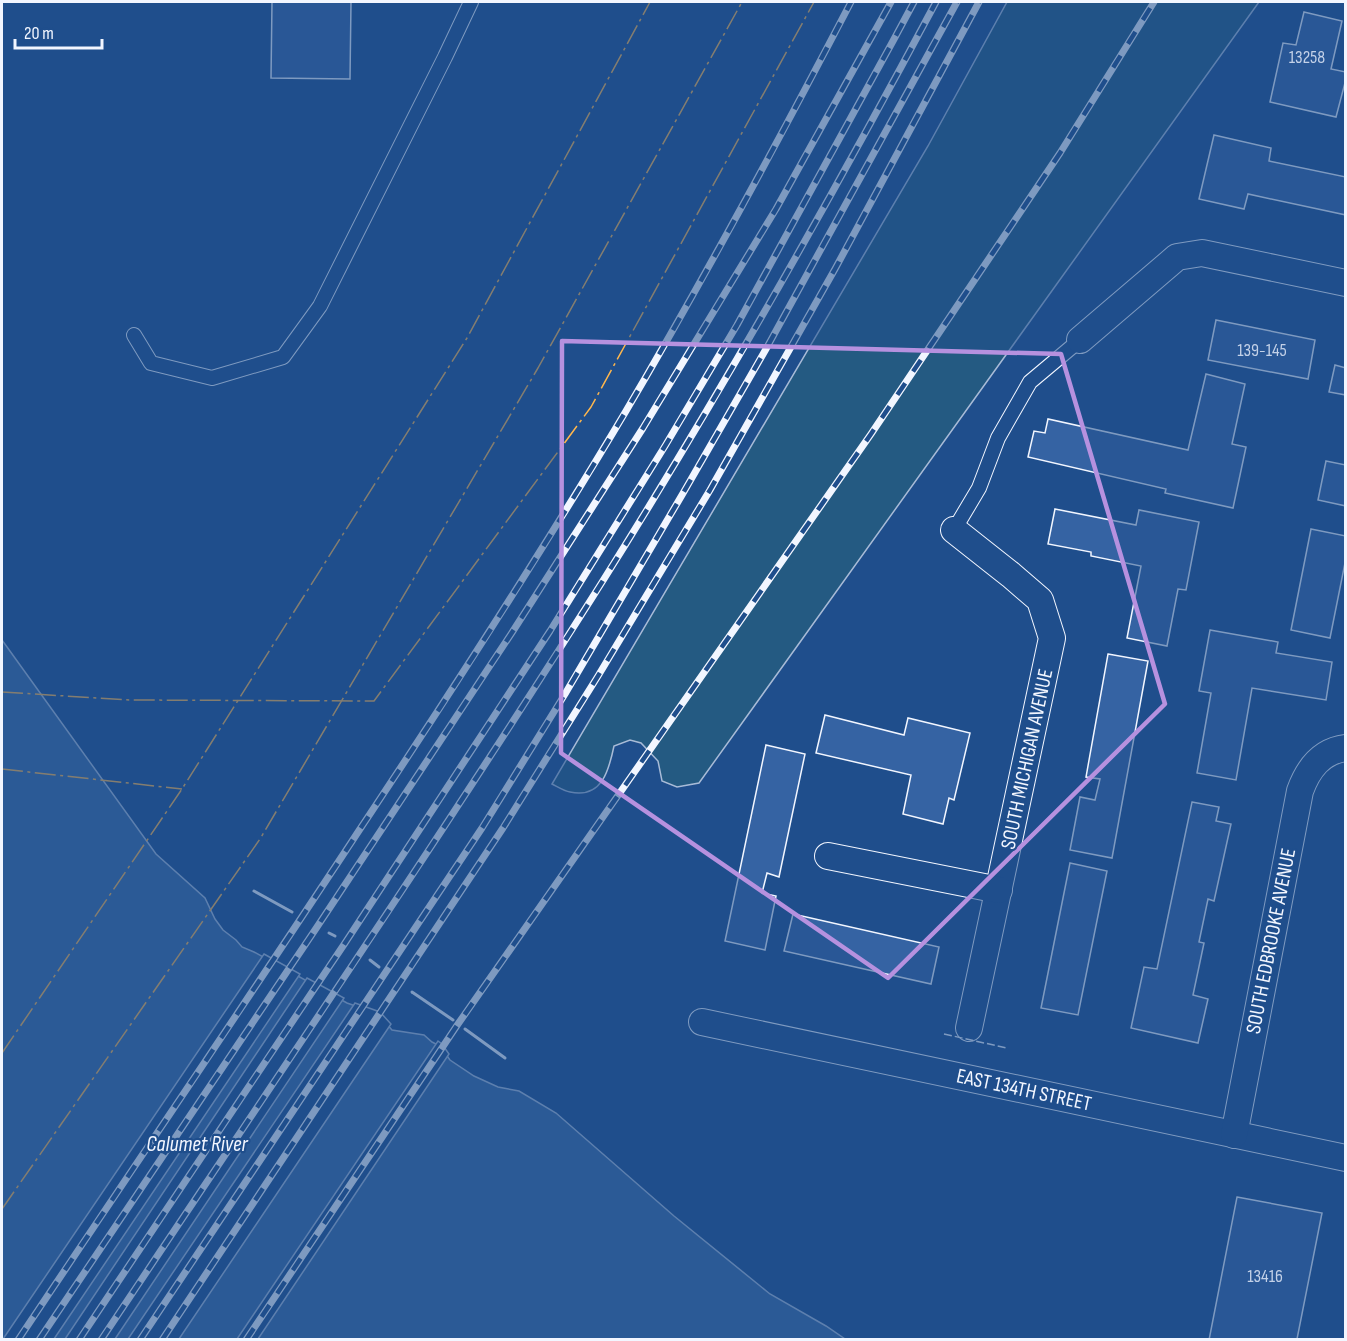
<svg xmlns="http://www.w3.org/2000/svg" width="1347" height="1341" viewBox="0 0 1347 1341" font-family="'Sofia Sans Condensed',sans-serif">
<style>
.green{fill:#245a82;stroke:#a8bbd7;stroke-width:1.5}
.water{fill:#3b69a3;stroke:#a8bbd7;stroke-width:1.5}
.pier{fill:#1f4e8c;stroke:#a8bbd7;stroke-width:1.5}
.building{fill:#3563a3;stroke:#f2f6ff;stroke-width:1.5}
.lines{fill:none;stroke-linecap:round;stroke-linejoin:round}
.lane-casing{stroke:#f2f6ff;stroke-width:16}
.street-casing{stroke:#f2f6ff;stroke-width:28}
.lane{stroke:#1f4e8c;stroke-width:14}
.street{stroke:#1f4e8c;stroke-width:26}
.rail-casing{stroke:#f2f6ff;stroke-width:7}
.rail{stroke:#1f4e8c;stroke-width:4.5;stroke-dasharray:14;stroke-linecap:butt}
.fence{stroke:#f2f6ff;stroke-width:1.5;stroke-dasharray:8 3;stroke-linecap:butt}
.wall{stroke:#f2f6ff;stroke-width:3}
.power{stroke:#ffb74d;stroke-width:1.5;stroke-dasharray:21 4.5 3 4.5;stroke-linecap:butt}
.marked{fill:none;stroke:#b691df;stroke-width:4.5;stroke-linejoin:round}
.labels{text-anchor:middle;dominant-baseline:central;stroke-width:4.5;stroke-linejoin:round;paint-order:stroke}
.number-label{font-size:18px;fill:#c3d1e8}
.street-label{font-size:21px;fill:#f2f6ff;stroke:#1f4e8c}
.water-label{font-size:22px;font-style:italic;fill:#f2f6ff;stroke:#1f4e8c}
</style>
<rect width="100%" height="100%" fill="#1f4e8c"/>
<path class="green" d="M1007,2H1259L699,783L677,787L662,781L658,761L641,743L630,740L614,746C609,770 602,799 570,792C564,791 558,787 552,784L928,146Z"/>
<path class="water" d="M2,640L156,854L205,898L215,919L223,930L236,940L242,947L254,952L347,1003L378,1014L392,1030L424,1035L432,1042L440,1046L450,1060L474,1076L498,1087L519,1091L556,1113L674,1216L770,1294L826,1326L845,1339H2Z"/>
<g class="pier">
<path d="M264,954L300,974L54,1339H3Z"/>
<path d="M307,978L344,998L115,1339H65Z"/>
<path d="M355,1003L380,1012L391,1024L179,1339H128Z"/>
<path d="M438,1041L442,1044L449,1054L258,1339H237Z"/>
</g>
<g class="building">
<path d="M272,2H351L350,79L271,78Z"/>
<path d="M1304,12L1342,21L1331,69L1346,72V79L1336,117L1270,102L1283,43L1296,45Z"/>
<path d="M1214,135L1271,148L1269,161L1346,177V215L1248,194L1244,209L1199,199Z"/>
<path d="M1216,320L1315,340L1308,379L1208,360Z"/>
<path d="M1335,365L1346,368V395L1329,392Z"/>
<path d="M1206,374L1245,384L1232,444L1246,447L1233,508L1165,493L1166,489L1028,457L1034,431L1045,433L1048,419L1188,450Z"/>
<path d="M1326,461L1346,465V506L1318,500Z"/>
<path d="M1055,509L1136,525L1139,510L1199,522L1186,590L1178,589L1167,646L1127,638L1141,566L1091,556V552L1048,544Z"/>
<path d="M1311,529L1346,536V558L1330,638L1291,630Z"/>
<path d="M1210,630L1278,642L1276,653L1332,662L1326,700L1252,688L1236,780L1197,773L1211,693L1199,691Z"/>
<path d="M1108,654L1148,661L1112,858L1070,850L1080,797L1095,800L1100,779L1086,777Z"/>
<path d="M825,715L904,735L908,718L970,733L954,800L949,798L943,824L903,814L911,775L816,753Z"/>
<path d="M766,745L805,754L779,877L767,873L762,893L776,896L765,950L725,941Z"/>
<path d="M1192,802L1219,807L1216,821L1231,824L1214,901L1208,899L1199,942L1204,943L1193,995L1208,999L1198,1043L1131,1028L1144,967L1157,969Z"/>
<path d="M1070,863L1107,871L1078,1015L1041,1008Z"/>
<path d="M793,914L939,947L931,984L784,951Z"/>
<path d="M1237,1197L1322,1213L1297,1339L1300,1340H1209Z"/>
</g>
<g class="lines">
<g class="lane-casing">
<g id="lane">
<path d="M134,335L151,363L212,378L283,357L320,306L445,57L471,2"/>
<path d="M954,530L979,488L998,438L1030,382L1080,340"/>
</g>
</g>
<g class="street-casing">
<g id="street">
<path d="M1080,340L1177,257L1202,253L1346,283"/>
<path d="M954,530L1011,575L1040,600L1052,638L969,1028"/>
<path d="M828,856L999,890"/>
<path d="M702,1022L1346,1158"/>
<path d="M1234,1135L1300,791C1308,769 1321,751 1346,748"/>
</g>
</g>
<use href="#lane" class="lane"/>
<use href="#street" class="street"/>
<g class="rail-casing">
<g id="rail">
<path d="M18,1340C133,1168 249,998 362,826C453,689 542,552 626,411C705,277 779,140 851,2"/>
<path d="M39,1340L317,927L513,631L643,428L776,209L891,2"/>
<path d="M79,1340L345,943L550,631L665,446L737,325L893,41L914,2"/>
<path d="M101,1340C270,1087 442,836 604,579C722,391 832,197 936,2"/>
<path d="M140,1340L482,828L565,694L682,495L766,349L957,2"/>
<path d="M162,1340L503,828L598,676L710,490L835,269L979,2"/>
<path d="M246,1340L458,1024L871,434L1060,153L1154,2"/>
</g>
</g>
<use href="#rail" class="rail"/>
<path class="fence" d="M944,1034L1007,1048"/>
<g class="wall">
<path d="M254,891L292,912"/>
<path d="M329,933L335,936"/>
<path d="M370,960L379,967"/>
<path d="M412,992L453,1020"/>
<path d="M465,1029L505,1058"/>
</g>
<g class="power">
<path d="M2,692L129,700L374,701L591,407L814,2"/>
<path d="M2,769L182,789"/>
<path d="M2,1053L182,789L467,338L650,2"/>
<path d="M2,1209L260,839L538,368L742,2"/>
</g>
</g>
<path d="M0 0H1347V1341H0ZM562,341L1061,354L1165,704L888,978L561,753Z" fill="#1f4e8c" fill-opacity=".55" fill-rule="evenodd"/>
<path class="marked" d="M562,341L1061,354L1165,704L888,978L561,753Z"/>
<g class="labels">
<g class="number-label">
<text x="1307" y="57">13258</text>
<text x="1262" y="350">139-145</text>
<text x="1265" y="1276">13416</text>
</g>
<g class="street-label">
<text transform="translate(1027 759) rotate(-78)">SOUTH MICHIGAN AVENUE</text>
<text transform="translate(1271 941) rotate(-79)">SOUTH EDBROOKE AVENUE</text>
<text transform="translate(1024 1090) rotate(12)">EAST 134TH STREET</text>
</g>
<g class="water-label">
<text x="197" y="1144">Calumet River</text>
</g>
</g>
<rect width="1347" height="1341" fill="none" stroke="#f2f6ff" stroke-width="6"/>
<path d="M15 39v9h87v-9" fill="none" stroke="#f2f6ff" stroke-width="3"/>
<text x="24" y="39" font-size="18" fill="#f2f6ff" stroke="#1f4e8c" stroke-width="4.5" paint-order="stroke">20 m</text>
</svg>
